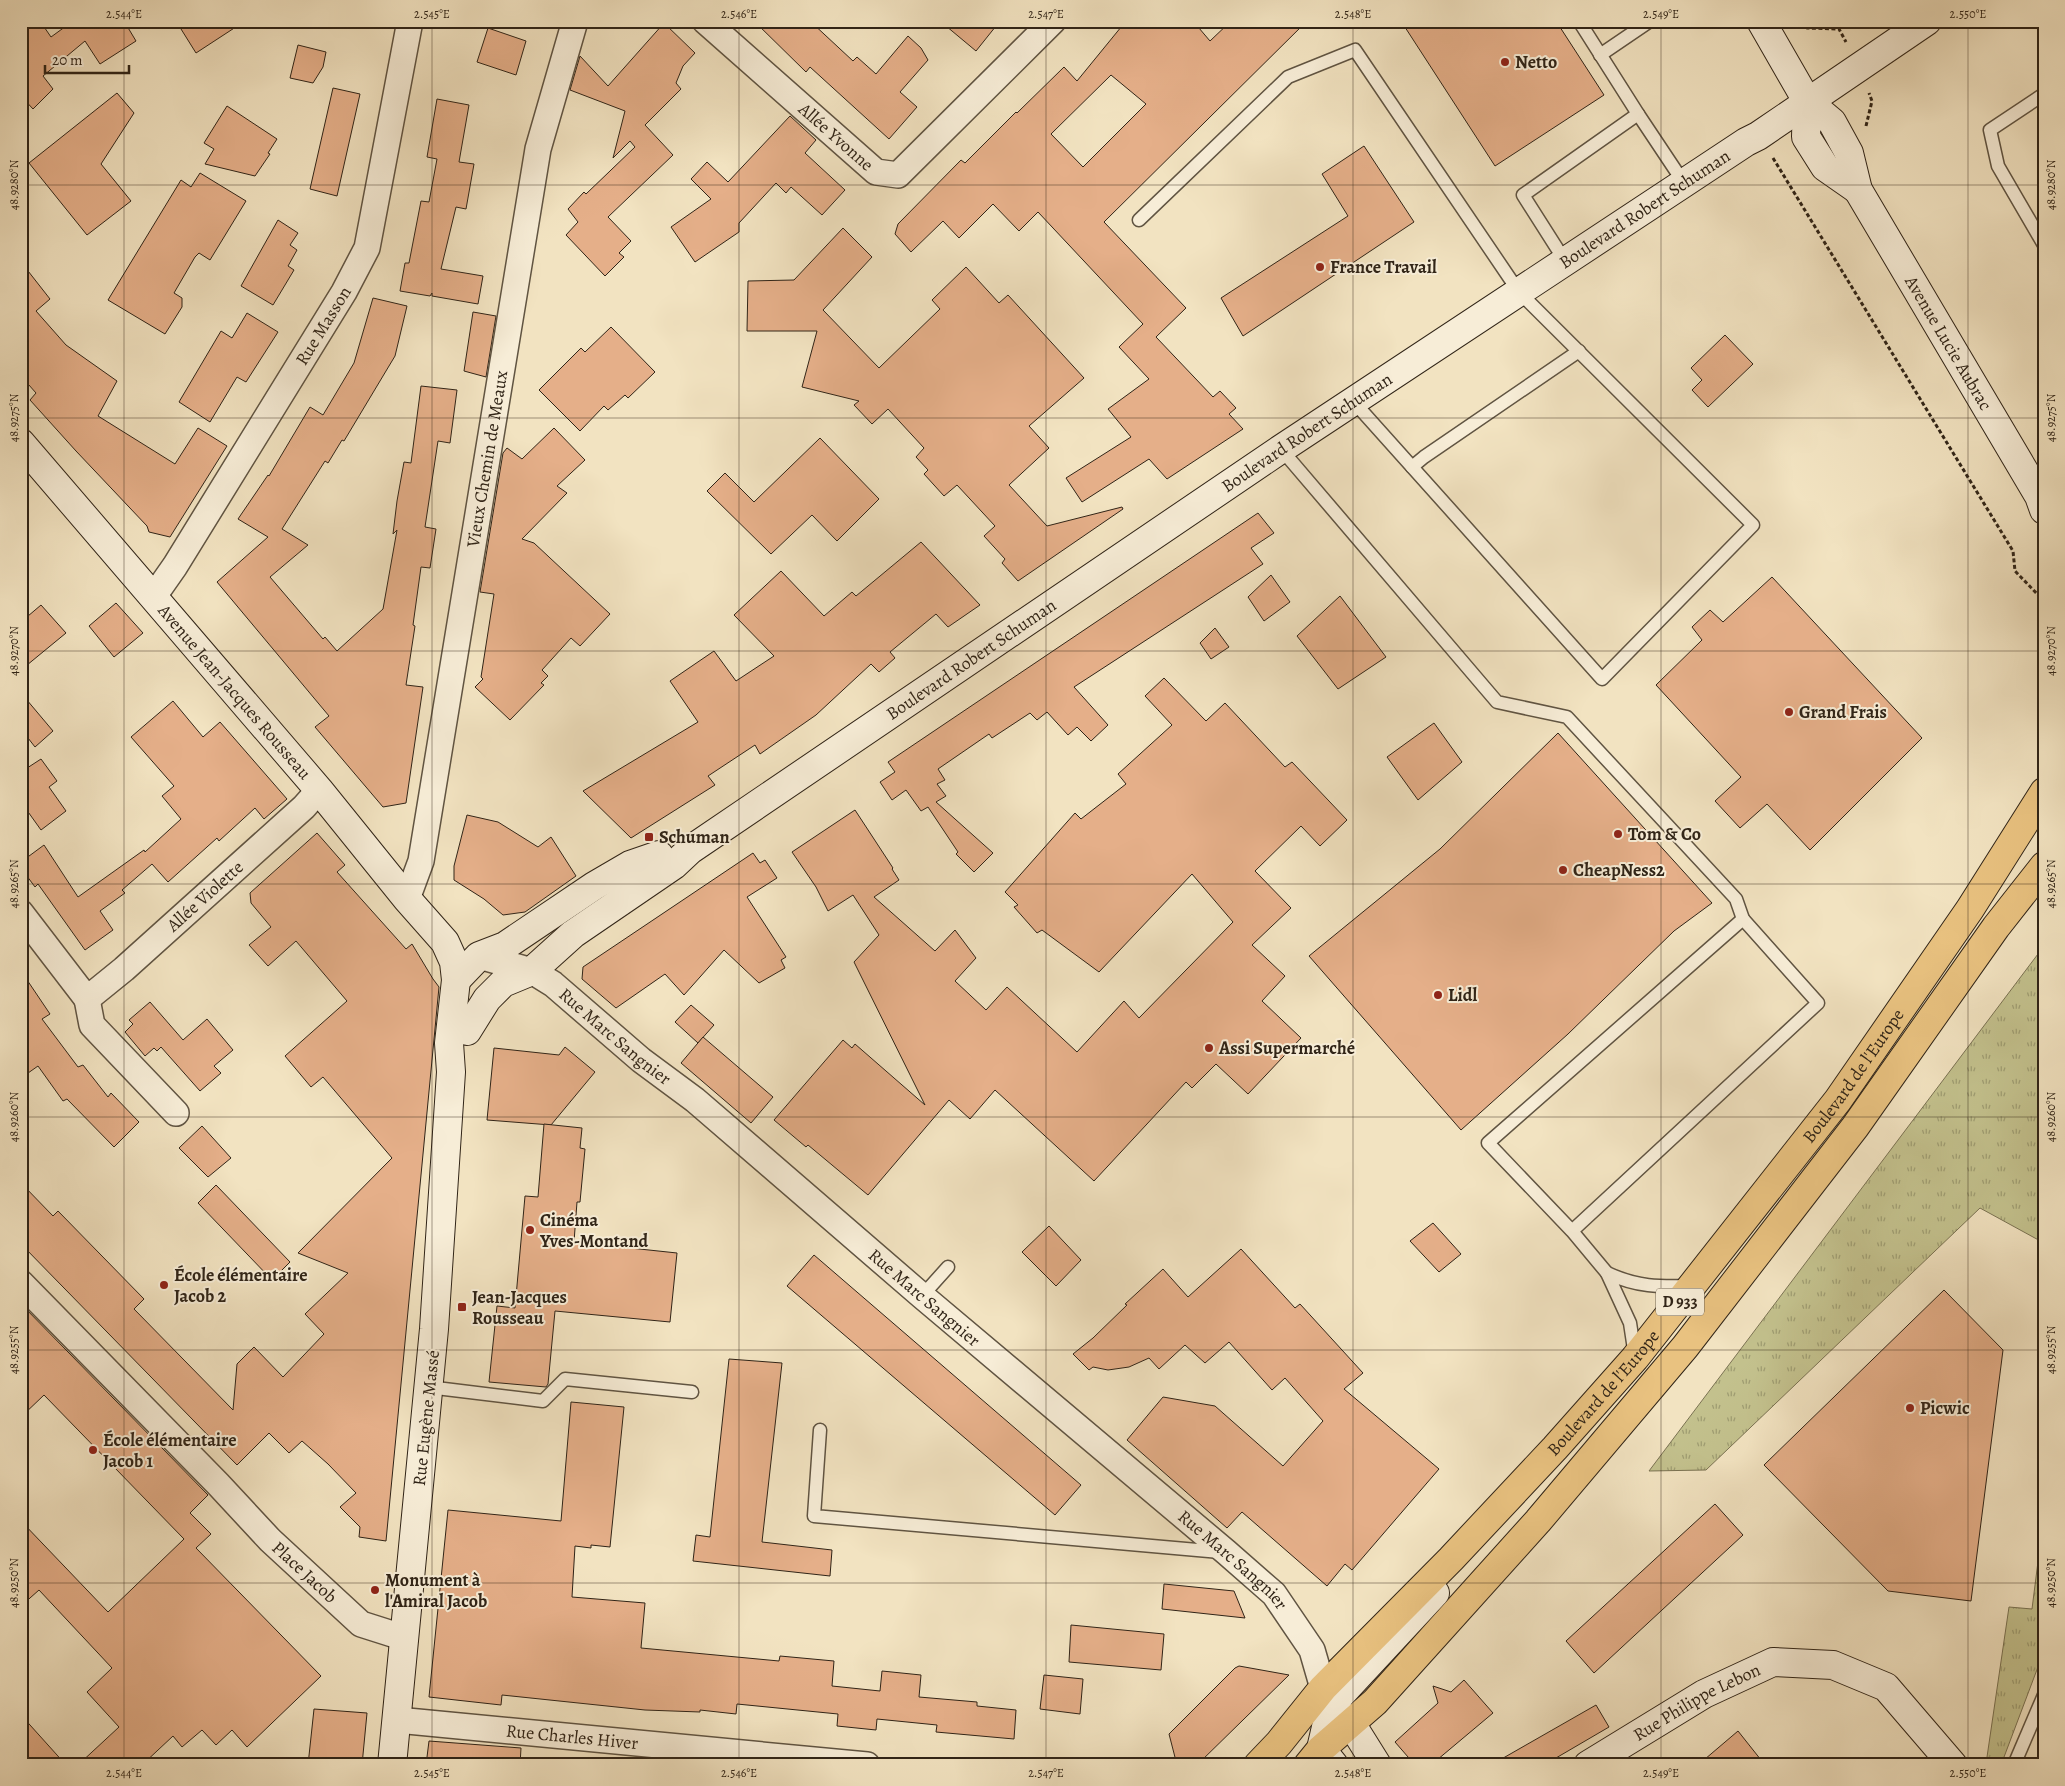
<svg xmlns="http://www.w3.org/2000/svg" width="2065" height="1786" viewBox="0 0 2065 1786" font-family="Alegreya,serif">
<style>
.grass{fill:url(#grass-tufts);stroke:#7a7252}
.building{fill:#e5af89;stroke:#302417;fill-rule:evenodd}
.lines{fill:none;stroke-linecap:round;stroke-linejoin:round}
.lane-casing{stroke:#605442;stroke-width:15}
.street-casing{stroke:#605442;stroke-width:28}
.secondary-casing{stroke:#302417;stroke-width:30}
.primary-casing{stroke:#302417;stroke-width:30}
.path{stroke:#302417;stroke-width:3;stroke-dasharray:4 2.5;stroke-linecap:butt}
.lane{stroke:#f7edd7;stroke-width:12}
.street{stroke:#f7edd7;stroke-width:25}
.secondary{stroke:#f7edd7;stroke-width:28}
.primary{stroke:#e9c280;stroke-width:28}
.ticks{fill:none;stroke:#302417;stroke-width:1;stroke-opacity:0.45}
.poi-dot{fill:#8f2418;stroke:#f7edd7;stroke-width:2}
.labels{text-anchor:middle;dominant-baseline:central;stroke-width:4;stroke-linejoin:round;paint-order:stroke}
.shield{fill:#f7edd7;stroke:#6c6051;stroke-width:1}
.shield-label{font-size:16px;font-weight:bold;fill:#302417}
.poi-label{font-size:18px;font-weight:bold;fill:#302417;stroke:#f7edd7;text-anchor:start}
.street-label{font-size:18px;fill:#302417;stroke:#f7edd7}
.neatline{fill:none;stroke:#302417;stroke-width:2}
.ticks-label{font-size:12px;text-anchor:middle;fill:#302417}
</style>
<defs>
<pattern id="grass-tufts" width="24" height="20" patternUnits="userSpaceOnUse" patternTransform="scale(1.25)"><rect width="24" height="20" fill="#c3c18d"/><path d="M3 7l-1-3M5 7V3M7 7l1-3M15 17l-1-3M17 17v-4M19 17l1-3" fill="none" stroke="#9f9d72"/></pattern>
</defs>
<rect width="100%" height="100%" fill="#f2e3c1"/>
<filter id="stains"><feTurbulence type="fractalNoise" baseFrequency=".004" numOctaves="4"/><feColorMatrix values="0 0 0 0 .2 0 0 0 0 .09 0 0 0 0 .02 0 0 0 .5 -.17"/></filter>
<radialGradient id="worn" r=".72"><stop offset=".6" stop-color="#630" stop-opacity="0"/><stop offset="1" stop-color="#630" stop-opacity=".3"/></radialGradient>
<g class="grass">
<path d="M2044,946V1243L1980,1208L1706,1470L1649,1471Z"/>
<path d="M2044,1514V1651L2001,1765H1990L1987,1757L2009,1607L2032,1609Z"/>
</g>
<g class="building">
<path d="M35,21H40L51,37L73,21H124L136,41L100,64L85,41L43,76L53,89L33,109L21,96V30Z"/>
<path d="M176,21H245L196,53Z"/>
<path d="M754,21H810L853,61L857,57L876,74L908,36L921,48L928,60L900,92L917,107L889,139L810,67L806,72Z"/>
<path d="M940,21H1000L976,51Z"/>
<path d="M1126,21H1193L1210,41L1231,21H1307L1104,222L1186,308L1156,337L1213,397L1220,391L1236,408L1229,414L1243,429L1167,479L1149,459L1082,502L1066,478L1131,437L1108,409L1149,379L1119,347L1143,324L1038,212L1019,231L993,204L959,238L943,221L911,252L895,234L898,224L961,160L965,163L1016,112L1017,113L1064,67L1077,81ZM1111,75L1146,104L1083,167L1051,134Z"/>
<path d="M1401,21H1556L1604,95L1495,166Z"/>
<path d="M664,23L695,53L683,66L676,83L681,89L645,125L673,155L608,217L631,241L619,253L624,257L605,276L566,235L578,222L568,209L584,192L586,194L635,147L630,141L613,158L625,111L570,90L580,56L608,86Z"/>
<path d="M488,28L526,41L516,75L477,62Z"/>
<path d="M298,45L326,52L323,67L313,83L290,78Z"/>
<path d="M333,88L360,94L337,196L310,189Z"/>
<path d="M117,93L134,113L101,164L131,201L87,235L29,163Z"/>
<path d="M437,99L469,105L459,162L474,164L466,209L456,207L441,269L483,276L478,304L432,296V293L430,296L400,291L405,263H409L421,201L429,202L437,159L427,157Z"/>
<path d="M227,106L277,139L268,153L270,154L255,176L205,164L214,149L204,143Z"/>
<path d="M790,116L816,140L805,153L845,190L822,215L791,187L786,193L776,183L739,223V232L695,262L671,227L711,199L691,179L707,162L728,182Z"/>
<path d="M1364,146L1414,222L1243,336L1221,298L1348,216L1322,174Z"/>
<path d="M200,173L246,201L210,260L199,253L195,257L174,293L182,298V307L165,334L108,300L181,180L191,187Z"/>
<path d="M278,220L298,233L290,245L297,250L288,266L294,270L273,305L241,286Z"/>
<path d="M843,228L872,257L823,310L879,368L940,309L932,300L966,267L999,303L1008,295L1084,378L1029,426L1049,448L1009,485L1047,526L1122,507L1123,509L1018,581L1002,563L1005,559L984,536L995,526L957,485L944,496L924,474L928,470L916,457L924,448L888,409L872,424L854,405L859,401L802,387L817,331H747L748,281L794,280Z"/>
<path d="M21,262L50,299L36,311L66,345L117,381L98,416L175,464L198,428L227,446L170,537L149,532L147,526L76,451L30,400L36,393L21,376Z"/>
<path d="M373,298L407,306L395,356L344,441L342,440L328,463L325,461L282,529L308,545L270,577L323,639L325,637L337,651L383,609L397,530L393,534L397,501L404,462L411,463L421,386L457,390L450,443L438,441L425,527L436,529L430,568L421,567L413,625L415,626L406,685L423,687L406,803L383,807L315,727L329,716L217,582L268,537L238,519L268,475L269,476L310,407L323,415L354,363Z"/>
<path d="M473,312L496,316L486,377L464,371Z"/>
<path d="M247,313L278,332L246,382L237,377L210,422L179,402L221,331L232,338Z"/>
<path d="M611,327L655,372L628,398L625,395L608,410L604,406L580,431L539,390L581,348L585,352Z"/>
<path d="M1725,335L1753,364L1708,407L1692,390L1702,380L1691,368Z"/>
<path d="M554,428L585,460L557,486L567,493L522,539L534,543L610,614L580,646L571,638L542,670L548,676L541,683L544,685L510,720L475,687L483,679L481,677L494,594L480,592L503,453L507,448L522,459Z"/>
<path d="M820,438L879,499L837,541L812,515L771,554L707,491L725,473L754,502Z"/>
<path d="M1258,513L1274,533L1251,548L1263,564L1074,687L1108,725L1091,741L1077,727L1068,735L1047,712L1037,720L1030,713L992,738L989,734L938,769L945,780L937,784L946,796L936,802L993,853L974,872L956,854L958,852L928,807L921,811L906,790L892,800L880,782L895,772L888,762Z"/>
<path d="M921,542L980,605L948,627L936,614L890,652L895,658L879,672L871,664L816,715L760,754L755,745L708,776L715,785L631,838L583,791L698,722L670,681L714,651L736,681L774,656L734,615L781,571L824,616L852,592L856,596Z"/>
<path d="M1271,575L1290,602L1264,621L1248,597Z"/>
<path d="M1772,577L1922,738L1810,850L1767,804L1740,828L1715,801L1741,777L1656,685L1702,640L1692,627L1710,610L1723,622Z"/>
<path d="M1340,596L1386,657L1338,689L1297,636Z"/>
<path d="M116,603L143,633L114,657L89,626Z"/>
<path d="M41,605L66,633L21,670V622Z"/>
<path d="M1215,628L1229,647L1211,659L1200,643Z"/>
<path d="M1164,678L1206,721L1225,703L1285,767L1292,762L1347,820L1320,846L1301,826L1255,871L1291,908L1252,945L1285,976L1262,1001L1301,1038L1248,1094L1216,1064L1192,1088L1186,1082L1094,1181L995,1090L970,1119L949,1100L868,1195L808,1145L806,1147L774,1120L843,1040L852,1048L855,1044L925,1105L854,962L879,935L853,895L828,911L816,887L792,852L855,810L893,868L892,869L899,880L874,897L935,951L955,930L976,958L955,981L986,1010L1007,987L1077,1052L1124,1001L1139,1018L1233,922L1192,874L1099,972L1042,930L1037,933L1014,907L1018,905L1005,892L1075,813L1081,819L1126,784L1118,774L1172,725L1145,696Z"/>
<path d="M21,693L53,731L35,747L21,729Z"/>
<path d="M173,701L203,737L220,722L287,799L264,819L255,808L219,841L217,838L168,882L152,864L122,890L125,893L100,911L113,930L85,950L38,884L35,887L21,868V862L44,845L78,897L144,850L145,852L181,819L162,796L174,786L131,737Z"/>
<path d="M1434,723L1462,762L1418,800L1387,757Z"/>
<path d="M1558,733L1712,903L1674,931L1568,1034L1461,1130L1309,956L1440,849Z"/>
<path d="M41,759L57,781L49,787L66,811L41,830L21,802V772Z"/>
<path d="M467,815L498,822L538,847L551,837L576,876L525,912L503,915L484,899L454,880V866Z"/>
<path d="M317,833L345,865L337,872L406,949L412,944L433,979L439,987L386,1541L359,1537L360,1527L340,1507L356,1493L328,1464L302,1441L289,1453L269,1433L237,1465L21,1244V1183L53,1216L58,1211L144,1299L134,1309L233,1410L237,1364L254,1347L283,1377L324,1334L305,1314L348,1273L298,1253L392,1158L323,1077L311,1087L285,1056L347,1001L296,941L268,966L249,945L271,927L251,903L250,893Z"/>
<path d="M753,853L760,863L765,860L777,878L747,897L786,957L781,960L785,968L759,983L724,950L684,995L665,974L616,1008L582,979L583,967Z"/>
<path d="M21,971L50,1014L42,1019L78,1067L83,1065L108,1097L111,1093L139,1122L114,1147L67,1099L63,1101L38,1066L21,1078Z"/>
<path d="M150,1002L183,1040L207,1019L233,1050L214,1066L221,1073L200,1091L161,1047L157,1051L154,1048L145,1056L125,1032L133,1024L129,1020Z"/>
<path d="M691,1005L714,1025L698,1043L675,1022Z"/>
<path d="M703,1037L773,1097L751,1123L681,1063Z"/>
<path d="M565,1047L595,1072L551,1125L487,1120L494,1048L559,1055Z"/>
<path d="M544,1124L582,1128L580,1148L585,1149L580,1202H577L574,1242L677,1253L670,1322L555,1311L548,1384L546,1387L489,1382L497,1306L515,1308L525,1196L538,1197Z"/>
<path d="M202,1126L231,1158L208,1177L179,1148Z"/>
<path d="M216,1185L290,1262L272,1280L198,1203Z"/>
<path d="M1433,1223L1461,1254L1439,1272L1410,1241Z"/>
<path d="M1049,1226L1081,1260L1056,1286L1022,1252Z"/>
<path d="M1241,1249L1295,1308L1300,1304L1363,1373L1344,1389L1439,1469L1352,1570L1345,1564L1327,1586L1242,1512L1227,1528L1127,1440L1163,1397L1215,1406L1283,1466L1323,1421L1285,1378L1272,1390L1229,1342L1205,1363L1185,1345L1159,1369L1149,1358L1129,1367L1108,1370L1093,1367L1089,1370L1073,1354L1093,1338L1127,1305L1125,1304L1163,1269L1188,1297Z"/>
<path d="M814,1255L1081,1485L1055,1515L787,1286Z"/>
<path d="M1944,1290L2003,1350L1971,1601L1888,1591L1764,1465Z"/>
<path d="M21,1304L208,1495L190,1513L211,1534L196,1548L321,1676L247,1747L232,1730L216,1745L202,1730L182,1747L173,1736L142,1765H78L119,1727L87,1692L112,1668L39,1590L21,1606V1521L108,1612L184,1539L44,1395L21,1417Z"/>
<path d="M729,1359L782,1363L762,1542L832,1550L830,1576L693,1561L696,1535L710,1537Z"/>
<path d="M571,1402L624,1407L610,1547L591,1545V1548L575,1546L572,1597L645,1603L641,1648L779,1661L780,1656L834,1661L832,1686L880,1691L882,1671L921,1675L919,1697L977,1702V1706L1016,1710L1014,1739L936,1732L937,1725L877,1719L876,1730L837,1726L838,1714L737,1704L736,1714L700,1710V1712L645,1710L502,1695L501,1705L429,1697L448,1510L561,1521Z"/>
<path d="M1715,1504L1743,1535L1594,1673L1566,1641Z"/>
<path d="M1164,1584L1234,1591L1245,1618L1162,1609Z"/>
<path d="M1071,1625L1164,1634L1161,1670L1069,1662Z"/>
<path d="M1239,1666L1289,1675L1198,1764L1177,1765L1169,1734L1235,1668Z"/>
<path d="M1044,1675L1083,1679L1080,1714L1040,1709Z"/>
<path d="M1464,1680L1493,1713L1431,1765H1415L1395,1742L1438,1703L1433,1686L1451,1692Z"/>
<path d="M1596,1705L1609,1727L1544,1765H1491Z"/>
<path d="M314,1709L367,1713L362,1765H308Z"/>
<path d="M21,1715L66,1765H21Z"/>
<path d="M1738,1731L1765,1765H1698Z"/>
<path d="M429,1741L521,1748L520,1765H426Z"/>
</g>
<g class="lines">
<g class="lane-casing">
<g id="lane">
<path d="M1600,55L1650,21"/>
<path d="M2044,94L1990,130L1998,166L2044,245"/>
<path d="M1638,114L1684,183"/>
<path d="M1139,220L1288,77L1355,50L1519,292L1753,525L1602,679L1353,401"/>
<path d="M1565,261L1523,195L1638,114L1579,21"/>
<path d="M1281,449L1497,702L1567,717L1736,899L1743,919"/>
<path d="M1412,467L1424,457L1579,351"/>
<path d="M1572,1231L1818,1003L1743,919L1488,1143L1572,1231L1607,1273"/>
<path d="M922,1296L948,1267"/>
<path d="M1635,1356L1630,1323L1607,1273C1637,1287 1659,1287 1691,1286"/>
<path d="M428,1387L543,1401L565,1379L692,1392"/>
<path d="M820,1430L814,1516L1220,1552"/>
<path d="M657,1765L660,1745"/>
<path d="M2014,1765L2044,1695"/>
</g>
</g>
<g class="street-casing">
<g id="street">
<path id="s1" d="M705,21L876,172L898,175L1053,21"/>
<path id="s2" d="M154,596L175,566L344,292L367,248L410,21"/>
<path id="s3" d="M407,899L421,861L538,149L575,21"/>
<path id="s4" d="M21,913L87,999L124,969L304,807L319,790"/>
<path id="s5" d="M479,956L532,971L553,984L641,1060L695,1100L922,1296L1226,1552L1274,1594L1312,1650L1323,1688"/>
<path d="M87,999L92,1025L176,1113"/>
<path id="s6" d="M21,1283L218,1484L270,1540L361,1624L405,1638"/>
<path id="s7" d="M397,1720L867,1765"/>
</g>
</g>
<g class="secondary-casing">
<g id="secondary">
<path id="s8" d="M1761,21L1807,101L1832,122L1849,153L1858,190L2039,496L2044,510"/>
<path d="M1807,101L1806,137L1825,167L1858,190"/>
<path id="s9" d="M21,443L319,790L407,899L445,942L454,962L456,980L449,1043L451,1072L434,1329L392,1765"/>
<path d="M456,980L479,956L505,946L594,886L630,865L659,855"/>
<path id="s10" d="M467,1031L487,999L503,983L532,971L573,934L674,865L690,850L1281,449L1684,183L1746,142L1758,136L1927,21"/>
<path d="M1333,1707L1352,1725L1377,1765"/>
<path d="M1334,1765L1321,1749L1331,1705L1435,1593"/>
<path id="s11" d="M1588,1765L1704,1694L1773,1662L1833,1665L1886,1687L1953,1765"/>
</g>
</g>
<g class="primary-casing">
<g id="primary">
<path id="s12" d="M1258,1765L1279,1743L1323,1688L1451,1559L1555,1448L1635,1358L1838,1100L1970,909L2044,792"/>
<path d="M1308,1765L1321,1749L1375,1702L1538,1521L1685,1347L1855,1127L1996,927L2044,866"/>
</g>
</g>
<g class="path">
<path d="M1803,21L1807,28L1839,29L1846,42"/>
<path d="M1866,126L1872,101L1869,93"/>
<path d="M1773,158L2013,551L2015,571L2044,601"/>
<path d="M2044,735L2038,753L2044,756"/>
</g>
<use href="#lane" class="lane"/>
<use href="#street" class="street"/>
<use href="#secondary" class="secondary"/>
<use href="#primary" class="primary"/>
</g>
<path class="ticks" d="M124,21V1765M432,21V1765M739,21V1765M1046,21V1765M1353,21V1765M1661,21V1765M1968,21V1765M21,185H2044M21,418H2044M21,651H2044M21,884H2044M21,1117H2044M21,1350H2044M21,1583H2044"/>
<g class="poi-dot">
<circle cx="1505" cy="62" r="5"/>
<circle cx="1320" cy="267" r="5"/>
<circle cx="1789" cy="712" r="5"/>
<circle cx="1618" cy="834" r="5"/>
<rect x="644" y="832" width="10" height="10" rx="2.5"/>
<circle cx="1563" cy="870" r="5"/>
<circle cx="1438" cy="995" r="5"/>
<circle cx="1209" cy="1048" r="5"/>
<circle cx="530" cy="1230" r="5"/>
<circle cx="164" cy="1285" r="5"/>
<rect x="457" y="1302" width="10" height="10" rx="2.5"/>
<circle cx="1910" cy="1408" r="5"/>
<circle cx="93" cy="1450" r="5"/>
<circle cx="375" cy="1590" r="5"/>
</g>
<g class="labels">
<rect class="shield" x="1656" y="1288.5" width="48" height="27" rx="4"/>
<g class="shield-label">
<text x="1680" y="1302">D 933</text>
</g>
<g class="poi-label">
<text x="1515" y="62">Netto</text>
<text x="1330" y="267">France Travail</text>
<text x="1799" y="712">Grand Frais</text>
<text x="1628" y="834">Tom &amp; Co</text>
<text x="659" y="837">Schuman</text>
<text x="1573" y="870">CheapNess2</text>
<text x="1448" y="995">Lidl</text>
<text x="1219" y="1048">Assi Supermarché</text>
<text x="540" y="1220">Cinéma<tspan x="540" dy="21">Yves-Montand</tspan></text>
<text x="174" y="1275">École élémentaire<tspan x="174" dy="21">Jacob 2</tspan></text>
<text x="472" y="1297">Jean-Jacques<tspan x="472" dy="21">Rousseau</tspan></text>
<text x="1920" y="1408">Picwic</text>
<text x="103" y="1440">École élémentaire<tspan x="103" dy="21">Jacob 1</tspan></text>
<text x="385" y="1580">Monument à<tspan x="385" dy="21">l'Amiral Jacob</tspan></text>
</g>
<g class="street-label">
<text stroke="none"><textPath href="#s1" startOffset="175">Allée Yvonne</textPath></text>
<text stroke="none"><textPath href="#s10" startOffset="1441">Boulevard Robert Schuman</textPath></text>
<text stroke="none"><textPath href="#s2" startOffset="319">Rue Masson</textPath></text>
<text stroke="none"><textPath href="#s8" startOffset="376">Avenue Lucie Aubrac</textPath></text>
<text stroke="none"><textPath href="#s10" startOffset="1036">Boulevard Robert Schuman</textPath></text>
<text stroke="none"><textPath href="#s3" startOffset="448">Vieux Chemin de Meaux</textPath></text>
<text stroke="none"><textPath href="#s10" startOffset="631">Boulevard Robert Schuman</textPath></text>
<text stroke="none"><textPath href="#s9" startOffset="328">Avenue Jean-Jacques Rousseau</textPath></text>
<text stroke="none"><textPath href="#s4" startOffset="265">Allée Violette</textPath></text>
<text stroke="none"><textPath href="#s5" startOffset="161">Rue Marc Sangnier</textPath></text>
<text stroke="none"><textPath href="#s12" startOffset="912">Boulevard de l'Europe</textPath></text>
<text stroke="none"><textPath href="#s5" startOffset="566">Rue Marc Sangnier</textPath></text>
<text stroke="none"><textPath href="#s12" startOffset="508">Boulevard de l'Europe</textPath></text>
<text transform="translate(426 1418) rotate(-84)">Rue Eugène Massé</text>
<text stroke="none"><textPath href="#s5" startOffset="971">Rue Marc Sangnier</textPath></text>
<text stroke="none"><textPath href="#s6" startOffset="405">Place Jacob</textPath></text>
<text stroke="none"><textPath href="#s11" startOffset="126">Rue Philippe Lebon</textPath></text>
<text stroke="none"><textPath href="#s7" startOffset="176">Rue Charles Hiver</textPath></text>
</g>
</g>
<rect width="2065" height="1786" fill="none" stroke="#f2e3c1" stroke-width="55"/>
<path d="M45 65v8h84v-8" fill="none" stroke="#302417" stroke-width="2.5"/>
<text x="52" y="65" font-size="15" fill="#302417" stroke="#f7edd7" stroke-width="4" paint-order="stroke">20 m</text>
<rect x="28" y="28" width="2010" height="1730" class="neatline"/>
<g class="ticks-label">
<text x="124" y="18">2.544°E</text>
<text x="432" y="18">2.545°E</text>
<text x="739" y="18">2.546°E</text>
<text x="1046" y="18">2.547°E</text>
<text x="1353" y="18">2.548°E</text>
<text x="1661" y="18">2.549°E</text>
<text x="1968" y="18">2.550°E</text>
<text transform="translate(14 185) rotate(-90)" y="4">48.9280°N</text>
<text transform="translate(2051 185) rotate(-90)" y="4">48.9280°N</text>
<text transform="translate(14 418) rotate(-90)" y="4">48.9275°N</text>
<text transform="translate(2051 418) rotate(-90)" y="4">48.9275°N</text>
<text transform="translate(14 651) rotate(-90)" y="4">48.9270°N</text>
<text transform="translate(2051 651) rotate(-90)" y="4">48.9270°N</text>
<text transform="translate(14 884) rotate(-90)" y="4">48.9265°N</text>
<text transform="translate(2051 884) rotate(-90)" y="4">48.9265°N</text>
<text transform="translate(14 1117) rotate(-90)" y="4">48.9260°N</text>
<text transform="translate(2051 1117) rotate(-90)" y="4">48.9260°N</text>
<text transform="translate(14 1350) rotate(-90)" y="4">48.9255°N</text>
<text transform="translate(2051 1350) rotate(-90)" y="4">48.9255°N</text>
<text transform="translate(14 1583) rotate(-90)" y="4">48.9250°N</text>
<text transform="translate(2051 1583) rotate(-90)" y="4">48.9250°N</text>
<text x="124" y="1777">2.544°E</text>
<text x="432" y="1777">2.545°E</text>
<text x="739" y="1777">2.546°E</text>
<text x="1046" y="1777">2.547°E</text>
<text x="1353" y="1777">2.548°E</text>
<text x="1661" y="1777">2.549°E</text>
<text x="1968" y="1777">2.550°E</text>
</g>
<rect width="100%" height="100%" filter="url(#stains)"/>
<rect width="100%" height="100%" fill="url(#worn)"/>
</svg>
